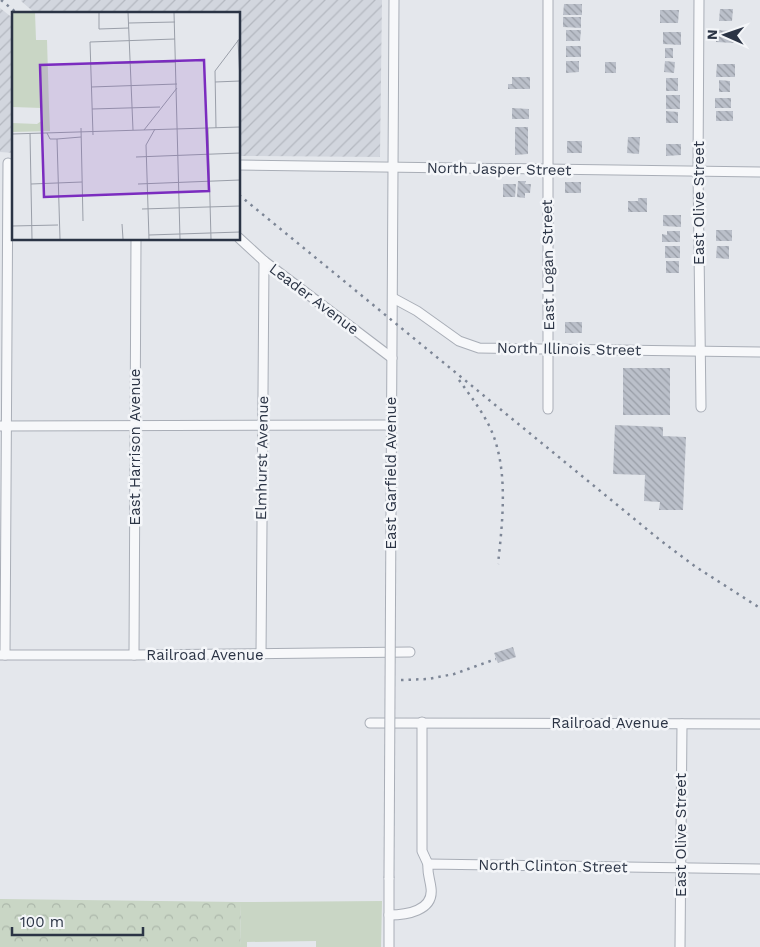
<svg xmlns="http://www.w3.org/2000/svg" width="760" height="947" viewBox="0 0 760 947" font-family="'Work Sans',sans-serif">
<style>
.industrial{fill:url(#industrial-furrows)}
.green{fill:#c9d6c5}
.park{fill:url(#park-crowns)}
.building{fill:url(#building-back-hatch)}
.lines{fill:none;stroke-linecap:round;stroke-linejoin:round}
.minor-casing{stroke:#a9aeb7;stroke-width:11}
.minor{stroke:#f7f8fa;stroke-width:9}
.rail{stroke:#7d8696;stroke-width:2.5;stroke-dasharray:2.5 5;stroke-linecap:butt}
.minor-bridge-casing{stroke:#a9aeb7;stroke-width:11;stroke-linecap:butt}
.minor-bridge{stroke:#f7f8fa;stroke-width:9}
.labels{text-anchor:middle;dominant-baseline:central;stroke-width:5;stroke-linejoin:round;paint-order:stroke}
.street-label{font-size:15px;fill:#2b3445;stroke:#f4f6f9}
.inset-road{fill:none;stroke:#9a9fa9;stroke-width:1}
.view{fill:#7b2cbf;fill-opacity:0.15;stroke:#7b2cbf;stroke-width:2.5}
.inset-edge{fill:none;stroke:#2b3445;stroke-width:2.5}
</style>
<defs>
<pattern id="industrial-furrows" width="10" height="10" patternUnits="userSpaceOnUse" patternTransform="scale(1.25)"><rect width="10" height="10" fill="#d2d6de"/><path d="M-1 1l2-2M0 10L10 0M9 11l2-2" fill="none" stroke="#b4b8c0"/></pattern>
<pattern id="park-crowns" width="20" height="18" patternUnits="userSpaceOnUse" patternTransform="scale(1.25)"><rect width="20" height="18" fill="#c9d6c5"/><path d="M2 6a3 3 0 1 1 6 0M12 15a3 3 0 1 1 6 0" fill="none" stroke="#adb8ab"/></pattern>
<pattern id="building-back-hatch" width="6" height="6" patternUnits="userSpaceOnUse" patternTransform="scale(1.25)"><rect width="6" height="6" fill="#bbc0ca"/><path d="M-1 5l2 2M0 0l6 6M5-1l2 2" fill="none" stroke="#989da6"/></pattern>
</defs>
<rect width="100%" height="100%" fill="#e4e7ec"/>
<g class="industrial">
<path d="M22,0H382L380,157L239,156V14H36L21,1Z"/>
<path d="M0,8L14,19V153L0,152Z"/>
</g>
<path class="green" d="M382,901L381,947H316V941L247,942V947H240L241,902Z"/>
<path class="park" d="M0,899L241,902L240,947H0Z"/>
<g class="building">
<path d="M564,4H582V15H563Z"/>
<path d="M720,9H733L732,21H719Z"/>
<path d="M660,10H679L678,23H660Z"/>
<path d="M563,17H581V28L563,27Z"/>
<path d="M566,30H581L580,41H566Z"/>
<path d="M716,30L735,31L734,43L716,42Z"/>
<path d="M663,32H681V45L663,44Z"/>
<rect x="566" y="46" width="15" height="11"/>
<rect x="665" y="48" width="8" height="10"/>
<path d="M566,61H579V72L566,73Z"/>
<path d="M665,61L675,62L674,73L664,72Z"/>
<rect x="605" y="62" width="11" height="11"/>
<path d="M717,64H735V77H716Z"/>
<path d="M512,77H530V89H508V84H512Z"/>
<rect x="666" y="78" width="12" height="13"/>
<path d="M719,80L730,81V92H719Z"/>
<rect x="666" y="95" width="14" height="14"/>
<rect x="715" y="98" width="16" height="10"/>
<path d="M512,108L529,109V119H512Z"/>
<path d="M666,111L678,112V123H666Z"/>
<rect x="716" y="111" width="17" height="10"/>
<path d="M515,127H528V154L515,155Z"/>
<path d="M628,137H640L639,154L627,153Z"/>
<rect x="567" y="141" width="15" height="12"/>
<path d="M666,144H681V155L666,156Z"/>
<path d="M518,181H526L525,184H531L530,193H525V198L517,197Z"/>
<rect x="565" y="182" width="16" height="11"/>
<path d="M503,184H516L515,197H503Z"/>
<path d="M638,198H647V212H628V201H638Z"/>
<path d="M663,215H681V227L663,226Z"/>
<rect x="716" y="230" width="16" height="11"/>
<path d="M667,231H680V242H662V234L667,235Z"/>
<rect x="665" y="246" width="15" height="12"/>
<path d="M717,246H729V259L716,258Z"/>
<rect x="666" y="261" width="13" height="12"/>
<rect x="565" y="322" width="17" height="11"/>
<rect x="623" y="368" width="47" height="47"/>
<path d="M615,425L663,427V436L686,437L683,510H659L660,502L644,501L645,475L613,474Z"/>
<path d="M513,647L516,657L498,663L494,653Z"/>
</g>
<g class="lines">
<g class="minor-casing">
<g id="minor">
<path d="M548,0V409"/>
<path d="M699,0L698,171L701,407"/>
<path d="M239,165L760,172"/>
<path d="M239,238L264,261L392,358"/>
<path d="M393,298L417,311L459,341L479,348L760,352"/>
<path d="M1,426L391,425"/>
<path d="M391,510L394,0"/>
<path d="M1,655H134L410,652"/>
<path d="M5,655L8,163"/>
<path d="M134,655L136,239"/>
<path d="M261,655L264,261"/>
<path d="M422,722V851L428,864"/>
<path d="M370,723L760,724"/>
<path d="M389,915C406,915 434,911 431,888C430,879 427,873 428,864L760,869"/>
<path d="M389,947V878"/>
<path d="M680,947L682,724"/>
</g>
</g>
<use href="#minor" class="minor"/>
<g class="rail">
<path d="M1,0L18,14"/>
<path d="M239,195L660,540L696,567L760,608"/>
<path d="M459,380C474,401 491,422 497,447C507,483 502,527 498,564"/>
<path d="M401,680L428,679L454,674L496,659"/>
</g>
<g class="minor-bridge-casing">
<path id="minor-bridge" d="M389,878L391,510"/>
</g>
<use href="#minor-bridge" class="minor-bridge"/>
</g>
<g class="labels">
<g class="street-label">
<text transform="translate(499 169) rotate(1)">North Jasper Street</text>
<text transform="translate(699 203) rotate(-90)">East Olive Street</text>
<text transform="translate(548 265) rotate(-91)">East Logan Street</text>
<text transform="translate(314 299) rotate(37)">Leader Avenue</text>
<text transform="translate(569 349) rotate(1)">North Illinois Street</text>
<text transform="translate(135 447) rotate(-90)">East Harrison Avenue</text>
<text transform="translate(262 458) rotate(-89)">Elmhurst Avenue</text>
<text transform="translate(391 473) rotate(-90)">East Garfield Avenue</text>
<text x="205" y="655">Railroad Avenue</text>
<text x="610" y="723">Railroad Avenue</text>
<text transform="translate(681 835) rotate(-90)">East Olive Street</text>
<text transform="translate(553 866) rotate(1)">North Clinton Street</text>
</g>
</g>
<g transform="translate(12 12)">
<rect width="228" height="228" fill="#e4e7ec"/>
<path d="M0,95H37L38,119L0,120V111L25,112L31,108L30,96Z" fill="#c9d6c5"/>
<path d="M0,0H23L24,28H35L37,95H0Z" fill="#c9d6c5"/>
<path class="inset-road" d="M87,0V17L117,16M116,0L121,118M162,0L168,227M117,11L163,10M226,28L228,69M78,52L164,50M203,70L228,69M79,75L165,72M80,97L148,95M69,116L71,209M196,116L199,227M204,116L203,59L228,26M132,118L165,76M18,121L20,227M35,121L38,127H45L48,227M0,122L228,115M81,123L78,30L163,27M45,127L69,125M124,145L228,141M19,172L70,170M126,172L228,168M130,197L228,194M110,212L111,227M0,214L46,213M137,223L228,220M137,227L134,133L143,117"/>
<path class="view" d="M192,48L197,179L32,185L28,53Z"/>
<rect width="228" height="228" class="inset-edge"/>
</g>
<g transform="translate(725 35) rotate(272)" stroke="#f4f6f9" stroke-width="4" paint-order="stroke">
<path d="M0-4L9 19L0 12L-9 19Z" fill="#2b3445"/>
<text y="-8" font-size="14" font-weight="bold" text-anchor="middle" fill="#2b3445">N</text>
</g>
<path d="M12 927v8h131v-8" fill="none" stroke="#2b3445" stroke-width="2.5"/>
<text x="20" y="927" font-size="15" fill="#2b3445" stroke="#f4f6f9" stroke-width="4" paint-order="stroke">100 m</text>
</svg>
